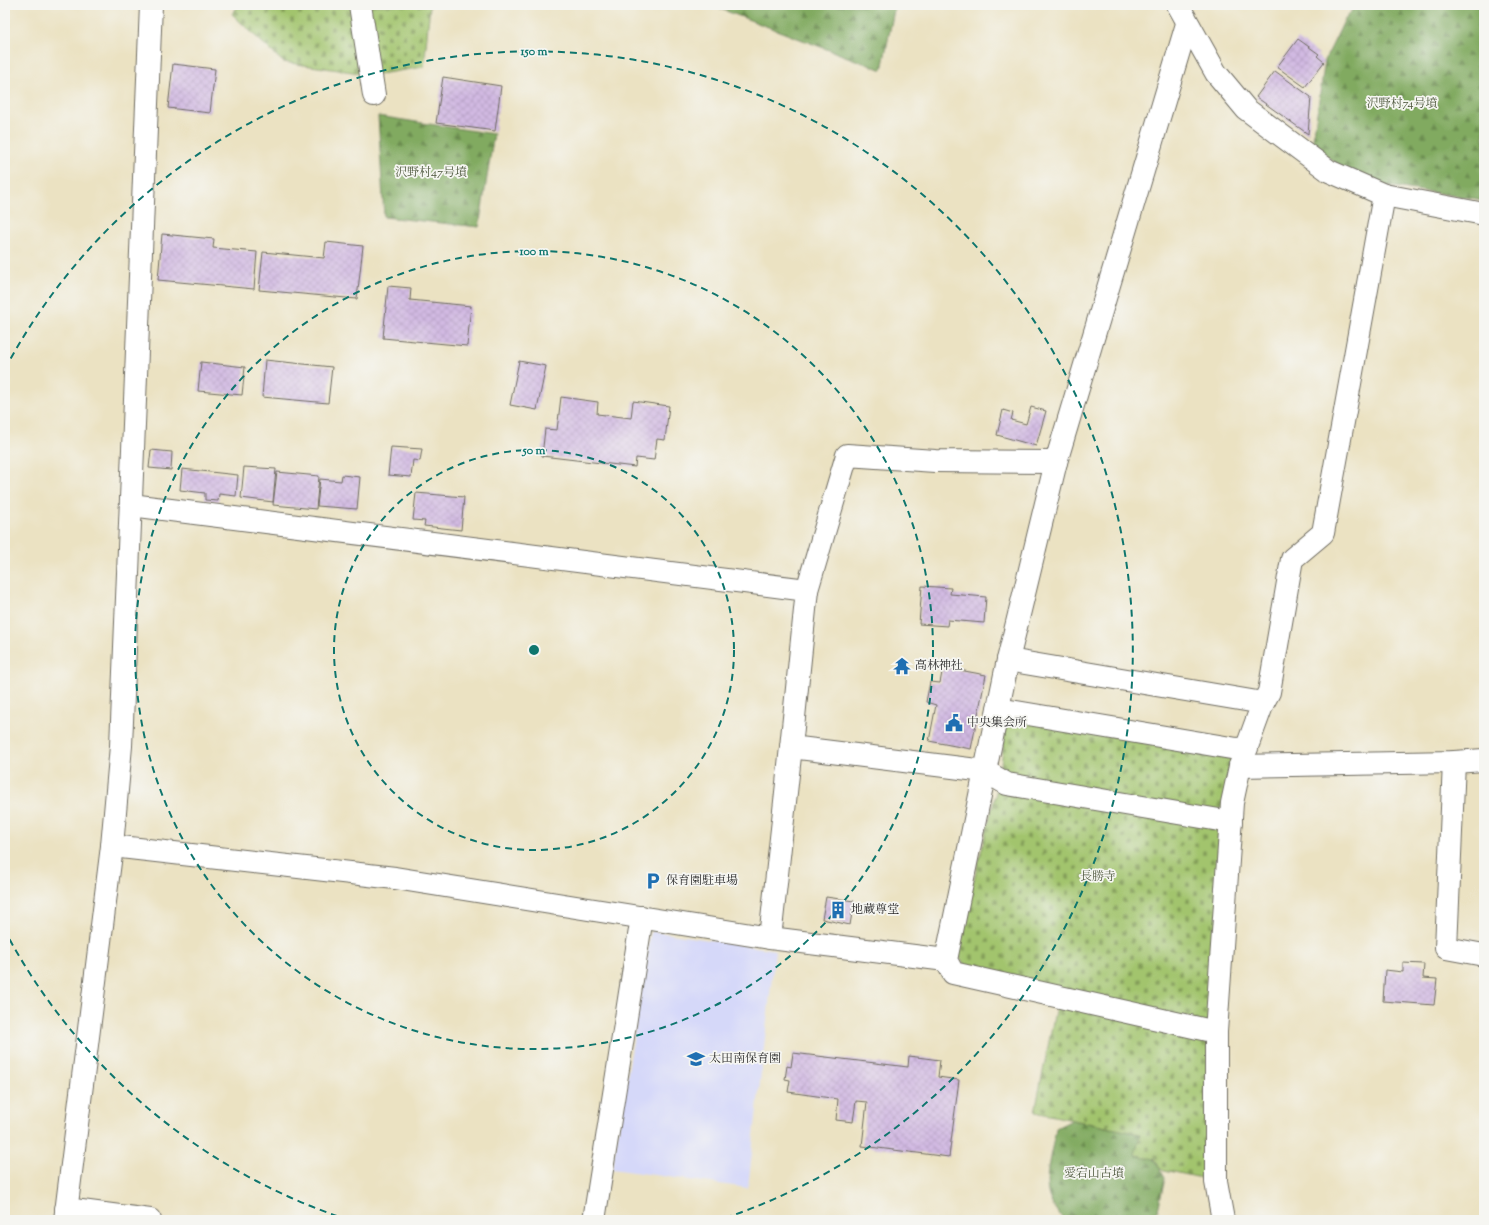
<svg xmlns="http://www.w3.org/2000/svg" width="1489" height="1225" viewBox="0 0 1489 1225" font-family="'Sorts Mill Goudy','Noto Serif JP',serif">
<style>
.built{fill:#d5d8f9}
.forest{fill:url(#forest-firs);stroke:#566a46}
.cemetery{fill:url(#cemetery-stones);stroke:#66784c}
.building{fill:url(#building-cross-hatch)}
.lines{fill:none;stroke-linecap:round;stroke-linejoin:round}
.minor-casing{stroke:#6e6b60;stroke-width:24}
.minor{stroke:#fff;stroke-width:22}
.ring{fill:none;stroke:#0f766e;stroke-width:2;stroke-dasharray:7 5}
.labels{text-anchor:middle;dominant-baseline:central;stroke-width:3.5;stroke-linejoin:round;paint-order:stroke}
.park-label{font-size:12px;fill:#4f593f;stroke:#f6f6f2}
.poi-label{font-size:12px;fill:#2b2b2b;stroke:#f6f6f2;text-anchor:start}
.centre{fill:#0f766e;stroke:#f6f6f2;stroke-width:2}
.ring-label{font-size:12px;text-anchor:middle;font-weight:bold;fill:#0f766e;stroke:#f6f6f2;stroke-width:3.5;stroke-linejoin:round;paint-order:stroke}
</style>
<defs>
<pattern id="forest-firs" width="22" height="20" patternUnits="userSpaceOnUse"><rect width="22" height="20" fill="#81aa60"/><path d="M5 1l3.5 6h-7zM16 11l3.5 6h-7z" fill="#6a8b4f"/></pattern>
<pattern id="cemetery-stones" width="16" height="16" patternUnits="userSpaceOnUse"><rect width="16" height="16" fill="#a2c46d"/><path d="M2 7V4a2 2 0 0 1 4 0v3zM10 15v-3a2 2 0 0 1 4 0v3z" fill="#849f5a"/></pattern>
<pattern id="building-cross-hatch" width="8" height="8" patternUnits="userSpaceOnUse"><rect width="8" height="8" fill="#d1b9e2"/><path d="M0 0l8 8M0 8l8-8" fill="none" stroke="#b49fc2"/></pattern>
</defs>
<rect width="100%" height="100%" fill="#f6f6f2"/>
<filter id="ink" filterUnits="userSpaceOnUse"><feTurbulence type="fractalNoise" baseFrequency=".025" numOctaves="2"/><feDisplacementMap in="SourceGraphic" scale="8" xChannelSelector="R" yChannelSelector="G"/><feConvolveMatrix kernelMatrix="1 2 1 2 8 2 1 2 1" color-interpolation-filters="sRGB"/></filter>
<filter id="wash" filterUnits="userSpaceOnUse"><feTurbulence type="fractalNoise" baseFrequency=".012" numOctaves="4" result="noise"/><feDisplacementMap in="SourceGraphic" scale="16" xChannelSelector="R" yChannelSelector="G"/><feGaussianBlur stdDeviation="0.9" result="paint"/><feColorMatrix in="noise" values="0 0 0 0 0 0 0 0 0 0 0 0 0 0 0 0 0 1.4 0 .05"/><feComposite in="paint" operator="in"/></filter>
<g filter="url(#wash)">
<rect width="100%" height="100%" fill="#ebe2c2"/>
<path class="built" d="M651,931L775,950L748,1188L612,1169Z"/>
<g class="forest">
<path d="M710,5H895L882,70Z"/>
<path d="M1356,5H1484V200L1381,185L1343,168L1312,146L1325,60L1344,21Z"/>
<path d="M378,116L494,134L479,227L384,217Z"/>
<path d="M1072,1120L1140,1134L1165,1178L1158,1210L1149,1219L1064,1220C1058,1213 1053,1207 1050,1199C1042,1179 1053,1148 1056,1128Z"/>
</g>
<g class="cemetery">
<path d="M239,5H430L424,67L373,75L283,62L232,14Z"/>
<path d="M1007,716L1233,759L1206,1179L1160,1169L1155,1159L1135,1155L1140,1134L1035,1112L1059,991L967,970L956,950L999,781Z"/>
</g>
<g id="blocks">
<g class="building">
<path d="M1298,39L1319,54L1317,56L1324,62L1305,87L1277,67Z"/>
<path d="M173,64L215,69L210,113L168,108Z"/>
<path d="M1275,71L1311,97L1308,134L1256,97Z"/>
<path d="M443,77L501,86L495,131L436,123Z"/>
<path d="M162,234L214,239L213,248L257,252L254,289L158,280Z"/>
<path d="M326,242L363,246L357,299L259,290L263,252L324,258Z"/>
<path d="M388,286L411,288L410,300L471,306L467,346L383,338Z"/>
<path d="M265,360L332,367L328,403L262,397Z"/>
<path d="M519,361L546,366L537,410L510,405Z"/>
<path d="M201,362L245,367L242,395L198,391Z"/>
<path d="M561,397L598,402L597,414L631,418L633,401L669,406L665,440L657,439L654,460L636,458L635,467L542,456L545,429L557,430Z"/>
<path d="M1031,407L1046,411L1036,446L997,435L1003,410L1013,413L1011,420L1026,424Z"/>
<path d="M391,447L422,449L420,461L413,460L411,477L388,475Z"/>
<path d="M151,450L172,452L171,470L149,468Z"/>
<path d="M244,467L276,469L273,502L241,498Z"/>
<path d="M182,469L238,475L236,496L219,494L218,501L205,500V493L180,490Z"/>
<path d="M277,472L319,476L316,509L273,505Z"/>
<path d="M342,475L360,477L357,509L317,506L320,479L341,481Z"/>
<path d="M416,493L464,497L461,530L424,526L425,521L413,520Z"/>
<path d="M922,586L951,588L950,594L986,597L984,623L948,620L947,626L919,624Z"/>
<path d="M943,667L986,675L971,749L929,741L936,705L926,702L930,682L940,683Z"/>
<path d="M826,897L854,901L850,925L822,919Z"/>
<path d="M1403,963L1424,964L1423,978L1437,979L1434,1005L1383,1001L1385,970L1403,972Z"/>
<path d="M793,1053L908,1067L909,1056L940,1060L938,1077L959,1080L949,1157L862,1146L867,1102L856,1101L853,1122L836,1120L838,1099L788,1092L790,1080L785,1079L787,1066L791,1067Z"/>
<path d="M1483,1080H1484V1091H1481Z"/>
<path d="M5,1217L17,1219V1220H5Z"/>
</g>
</g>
</g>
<g filter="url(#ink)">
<use href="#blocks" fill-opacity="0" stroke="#6e6b60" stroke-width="1"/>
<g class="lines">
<g class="minor-casing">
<g id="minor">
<path d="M360,5L374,95"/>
<path d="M1178,5L1216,73L1246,109L1329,171L1384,195L1484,214"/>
<path d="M1187,24L1056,462L1008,660L946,960L953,973L1216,1032"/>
<path d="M131,505L807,590L791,747L985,771L1007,784L1231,822"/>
<path d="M807,590L847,455L935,461L1056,462"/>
<path d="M1008,660L1263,703L1240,766L1232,803L1216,1032V1182L1223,1220"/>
<path d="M1263,703L1269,692L1292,559L1323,533L1384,195"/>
<path d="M998,709L1237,749L1247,748"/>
<path d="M1454,762L1446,948L1484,955"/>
<path d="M1240,766L1454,762L1484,760"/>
<path d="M112,846L395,878L770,938L946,960"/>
<path d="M770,938L791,747"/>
<path d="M66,1209L150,1220"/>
<path d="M65,1220L112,846L121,746L151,5"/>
<path d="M594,1220L642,917"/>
</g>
</g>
<use href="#minor" class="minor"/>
</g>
</g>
<g class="ring">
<circle cx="534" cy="650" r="200"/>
<circle cx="534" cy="650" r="399"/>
<path d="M349 1220A599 599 0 0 1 5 931M5 369A599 599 0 1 1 719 1220"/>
</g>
<defs>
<g id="temple-bare" transform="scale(1.38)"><path d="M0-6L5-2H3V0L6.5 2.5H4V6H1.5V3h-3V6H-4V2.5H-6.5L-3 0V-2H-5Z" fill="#1f6fb2" stroke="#f6f6f2" stroke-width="2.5" paint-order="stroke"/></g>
<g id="civic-bare" transform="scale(1.38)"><path d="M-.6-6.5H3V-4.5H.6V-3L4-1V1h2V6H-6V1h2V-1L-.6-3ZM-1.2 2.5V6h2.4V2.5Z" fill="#1f6fb2" stroke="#f6f6f2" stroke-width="2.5" paint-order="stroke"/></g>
<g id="parking-bare" transform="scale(1.38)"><path d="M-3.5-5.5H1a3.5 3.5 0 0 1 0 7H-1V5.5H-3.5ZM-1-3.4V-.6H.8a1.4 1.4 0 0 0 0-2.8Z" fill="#1f6fb2" stroke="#f6f6f2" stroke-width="2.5" paint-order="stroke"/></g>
<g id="building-bare" transform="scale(1.38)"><path d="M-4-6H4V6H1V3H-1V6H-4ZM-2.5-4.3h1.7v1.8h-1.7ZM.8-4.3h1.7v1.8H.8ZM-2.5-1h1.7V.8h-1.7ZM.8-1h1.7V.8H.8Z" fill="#1f6fb2" stroke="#f6f6f2" stroke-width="2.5" paint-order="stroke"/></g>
<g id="school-bare" transform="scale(1.38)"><path d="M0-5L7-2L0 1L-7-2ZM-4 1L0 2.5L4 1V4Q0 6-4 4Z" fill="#1f6fb2" stroke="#f6f6f2" stroke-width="2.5" paint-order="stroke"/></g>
</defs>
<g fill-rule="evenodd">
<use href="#temple-bare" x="902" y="666"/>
<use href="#civic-bare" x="954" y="723"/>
<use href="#parking-bare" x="653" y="881"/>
<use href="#building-bare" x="838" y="910"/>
<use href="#school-bare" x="696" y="1059"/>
</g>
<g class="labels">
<g class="park-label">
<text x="1402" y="104">沢野村74号墳</text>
<text x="431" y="173">沢野村47号墳</text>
<text x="1098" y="877">長勝寺</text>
<text x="1094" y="1174">愛宕山古墳</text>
</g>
<g class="poi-label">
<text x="915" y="666">高林神社</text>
<text x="967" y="723">中央集会所</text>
<text x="666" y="881">保育園駐車場</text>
<text x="851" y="910">地蔵尊堂</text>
<text x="709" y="1059">太田南保育園</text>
</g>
</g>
<circle cx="534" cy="650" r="6" class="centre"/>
<g class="ring-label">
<text x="534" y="55">150 m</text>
<text x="534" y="255">100 m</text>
<text x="534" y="454">50 m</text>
</g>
<rect width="1489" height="1225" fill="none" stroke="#f6f6f2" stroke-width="20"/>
</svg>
